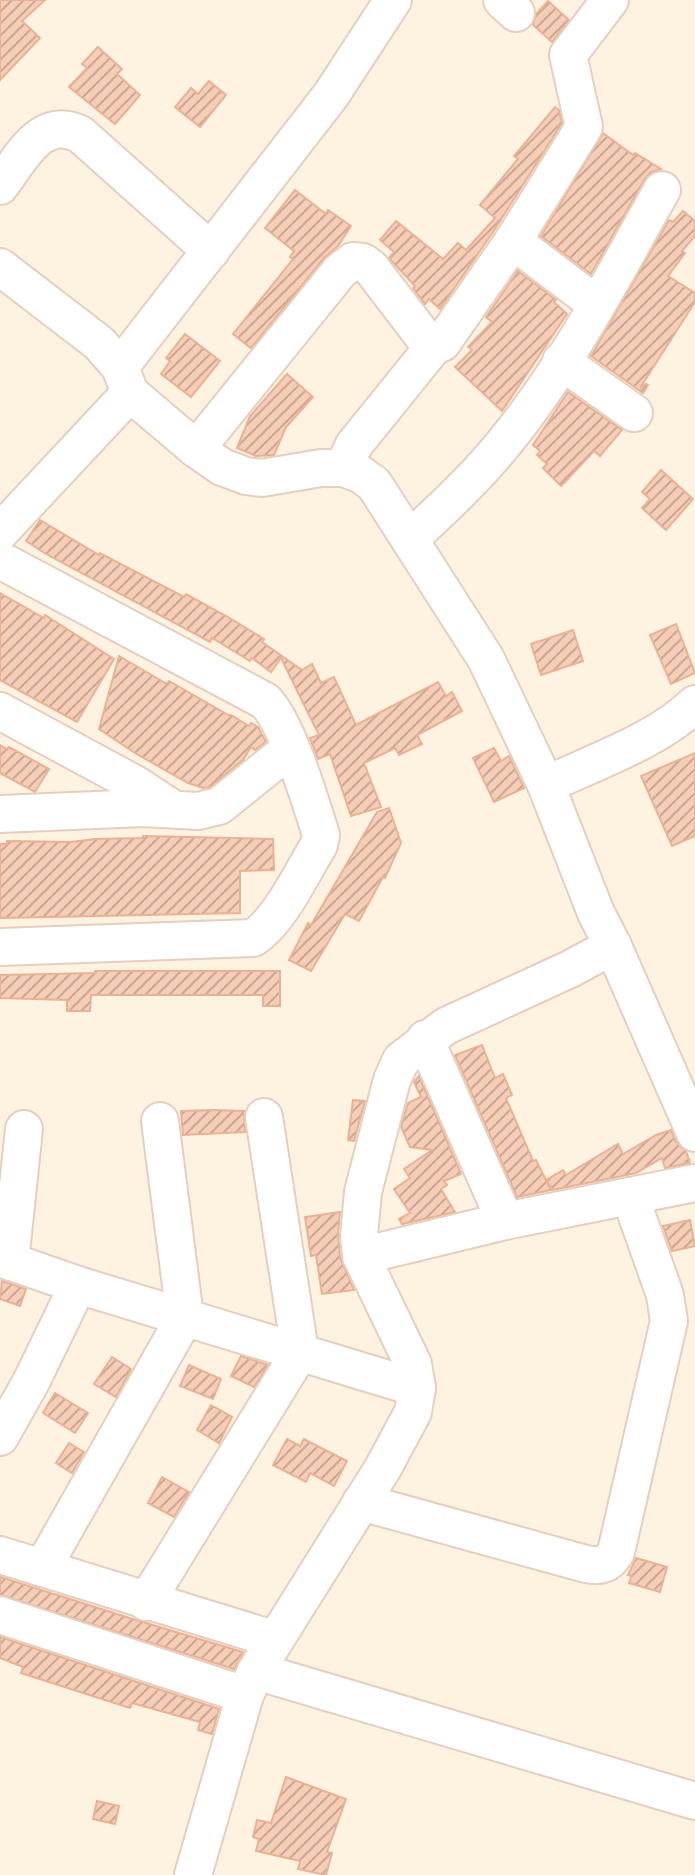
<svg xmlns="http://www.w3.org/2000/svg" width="695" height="1875" viewBox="0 0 695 1875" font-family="Roboto,sans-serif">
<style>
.building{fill:url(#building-hatch);stroke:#eab295;stroke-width:2}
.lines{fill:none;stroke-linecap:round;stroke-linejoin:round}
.minor-casing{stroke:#e5cfbf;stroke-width:40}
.minor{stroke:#fff;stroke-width:36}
</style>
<defs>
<pattern id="building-hatch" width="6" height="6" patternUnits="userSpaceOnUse" patternTransform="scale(2)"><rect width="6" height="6" fill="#f6cdb6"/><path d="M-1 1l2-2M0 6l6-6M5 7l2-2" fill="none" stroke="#cca996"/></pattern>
</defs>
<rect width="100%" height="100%" fill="#fef2e1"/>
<g class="building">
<path d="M0,0H45L22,21L40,38L0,80Z"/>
<path d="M548,1L569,20L552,42L533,25L536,14Z"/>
<path d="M98,47L122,69L117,74L140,95L115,124L69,87L87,68L82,64Z"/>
<path d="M209,81L226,95L200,127L175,107L191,88L198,94Z"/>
<path d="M555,107L559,110L562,123L495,229L440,309L429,299L425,304L413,288L415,286L389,258L394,252L380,240L396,221L443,259L458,243L466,250L495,218L480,205L518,159L514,156Z"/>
<path d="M603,133L633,155L635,153L661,169L651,172L644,180L591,274L541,236Z"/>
<path d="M295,190L326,214L328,210L351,226L338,246L324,258L251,348L233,334L293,259L290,257L294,251L265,228Z"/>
<path d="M683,211L695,221V236L682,251L685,253L668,276L695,293V302L640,388L646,384L648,385L643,393L591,356L669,220L673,222Z"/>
<path d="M518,271L556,300L554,302L567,314L502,411L455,367L472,350L468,347L492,322L486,317Z"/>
<path d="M185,334L220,361L191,397L161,374L170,361L166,358Z"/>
<path d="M287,374L313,397L286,427L274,455L256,456L237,448L250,416Z"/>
<path d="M568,392L622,430L600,456L594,451L561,486L543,468L547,464L537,455L540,451L533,445Z"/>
<path d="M661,470L693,499L666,530L642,508L650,499L642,492Z"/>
<path d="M40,520L99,555L100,553L184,597L186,594L228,617L264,639L262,642L302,670L312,664L321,683L334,677L356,725L438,682L446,696L452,692L462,711L417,735L422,744L399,755L395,748L364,763L381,807L351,816L330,754L318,759L310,738L319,735L281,658L271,672L252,658L250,661L212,638L210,642L46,554L26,541Z"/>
<path d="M0,593L44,618L45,615L114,659L77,722L0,680Z"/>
<path d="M676,624L695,673L671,684L650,635Z"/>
<path d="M573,630L583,661L541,675L531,644Z"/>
<path d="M119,656L167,684L169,681L230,716L231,715L249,726L251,723L258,727L266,742L255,750L251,747L243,760L210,787L203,788L188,783L135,753L99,729Z"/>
<path d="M0,745L7,749L9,747L49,769L35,792L0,773Z"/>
<path d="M494,748L501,761L509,756L524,788L494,802L473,758Z"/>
<path d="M695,753V836L672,846L641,776Z"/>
<path d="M389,808L401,843L385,878L383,877L359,921L345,914L311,971L289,960L308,923L311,925L377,812Z"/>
<path d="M143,836L273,839L274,870L240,871V913L0,918V844H7V841L71,842L95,839L143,838Z"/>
<path d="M95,971H280V1006H263V995H91L90,1011H67V1000L0,998V975L95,973Z"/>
<path d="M482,1045L495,1078L503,1074L512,1095L506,1098L533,1161L536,1160L551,1190L517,1197L455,1055Z"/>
<path d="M419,1076L461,1174L444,1181L447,1185L441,1189L455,1212L402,1224L399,1219L410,1213L394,1189L410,1178L404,1169L432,1150L410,1147L401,1127L408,1103L421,1097L414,1082Z"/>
<path d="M353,1100L365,1101L354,1141L348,1140Z"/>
<path d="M214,1110L244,1111L245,1132L183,1135L181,1111Z"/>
<path d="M671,1130L676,1142L686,1151L690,1163L665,1168L662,1158L636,1173L553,1190L546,1180L563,1170L566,1175L618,1144L623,1154L656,1135Z"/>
<path d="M340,1212L338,1234L340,1258L354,1290L322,1294L316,1255L311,1256L305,1217Z"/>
<path d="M690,1220L695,1246L672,1251L663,1226Z"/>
<path d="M2,1281L26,1289L20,1306L0,1299Z"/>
<path d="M241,1356L268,1365L254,1387L231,1376Z"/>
<path d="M112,1357L131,1369L116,1397L94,1384Z"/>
<path d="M189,1365L221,1379L213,1399L180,1386Z"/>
<path d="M55,1393L88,1413L75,1433L43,1413Z"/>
<path d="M211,1405L232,1417L219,1443L197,1430Z"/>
<path d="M287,1439L300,1446L304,1439L347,1461L334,1486L310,1473L306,1482L273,1465Z"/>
<path d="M69,1443L84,1452L72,1473L56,1463Z"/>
<path d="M162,1477L189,1492L174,1517L148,1503Z"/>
<path d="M636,1558L667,1567L660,1592L629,1583L632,1576L628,1575Z"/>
<path d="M0,1577L136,1620L243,1652L234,1669L0,1595Z"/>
<path d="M0,1637L219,1709L212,1734L198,1730L200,1722L132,1703L130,1708L21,1673L23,1667L0,1658Z"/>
<path d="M286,1777L346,1799L327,1852L332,1853L326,1875L298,1869L300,1861L256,1851L259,1839L253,1837L257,1820L271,1823Z"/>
<path d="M97,1801L119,1806L115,1824L93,1819Z"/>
</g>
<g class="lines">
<g class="minor-casing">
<g id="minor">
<path d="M502,0L516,13"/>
<path d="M0,186C21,159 40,115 80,134L211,251"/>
<path d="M513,241L596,304"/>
<path d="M0,267L99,343L120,367L130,393L196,449L222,467L246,476L262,478L321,468H343L360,474L374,484L486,659L546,785L596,913L613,946L570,969L446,1026L401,1060L392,1080L363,1192L359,1236L361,1256L413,1364L417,1388L413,1412L383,1468L256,1671L245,1695L193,1875"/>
<path d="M561,361L634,413"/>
<path d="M120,367L331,95L393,0"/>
<path d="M196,449L340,271L353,261L363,262L371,268L426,340L434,346L442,343L513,241L584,127L568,55L610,0"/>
<path d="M343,468L354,445L434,346"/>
<path d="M0,532L130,393"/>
<path d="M410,539C442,509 476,478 504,443C566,368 614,275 662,190"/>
<path d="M0,560L265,701C287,722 311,803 321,835L319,845C302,872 280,921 253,938L0,947"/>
<path d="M0,711L135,784L173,809"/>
<path d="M546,785C594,762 657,741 695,704"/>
<path d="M0,814L143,808L198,811L219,806L290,749"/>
<path d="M613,946L695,1133"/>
<path d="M425,1039L505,1221"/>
<path d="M361,1256L505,1221L695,1183"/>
<path d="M0,1258L78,1285L417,1388"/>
<path d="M10,1262L24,1129"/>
<path d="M0,1437L31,1382L78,1285"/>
<path d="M361,1502L586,1564C601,1567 608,1565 616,1552L669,1321L665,1295L630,1196"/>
<path d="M0,1555L273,1639"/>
<path d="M43,1567L185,1317L160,1121"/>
<path d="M146,1602L300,1352L264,1117"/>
<path d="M0,1615L245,1695"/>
<path d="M256,1671L695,1801"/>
</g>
</g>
<use href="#minor" class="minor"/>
</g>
</svg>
